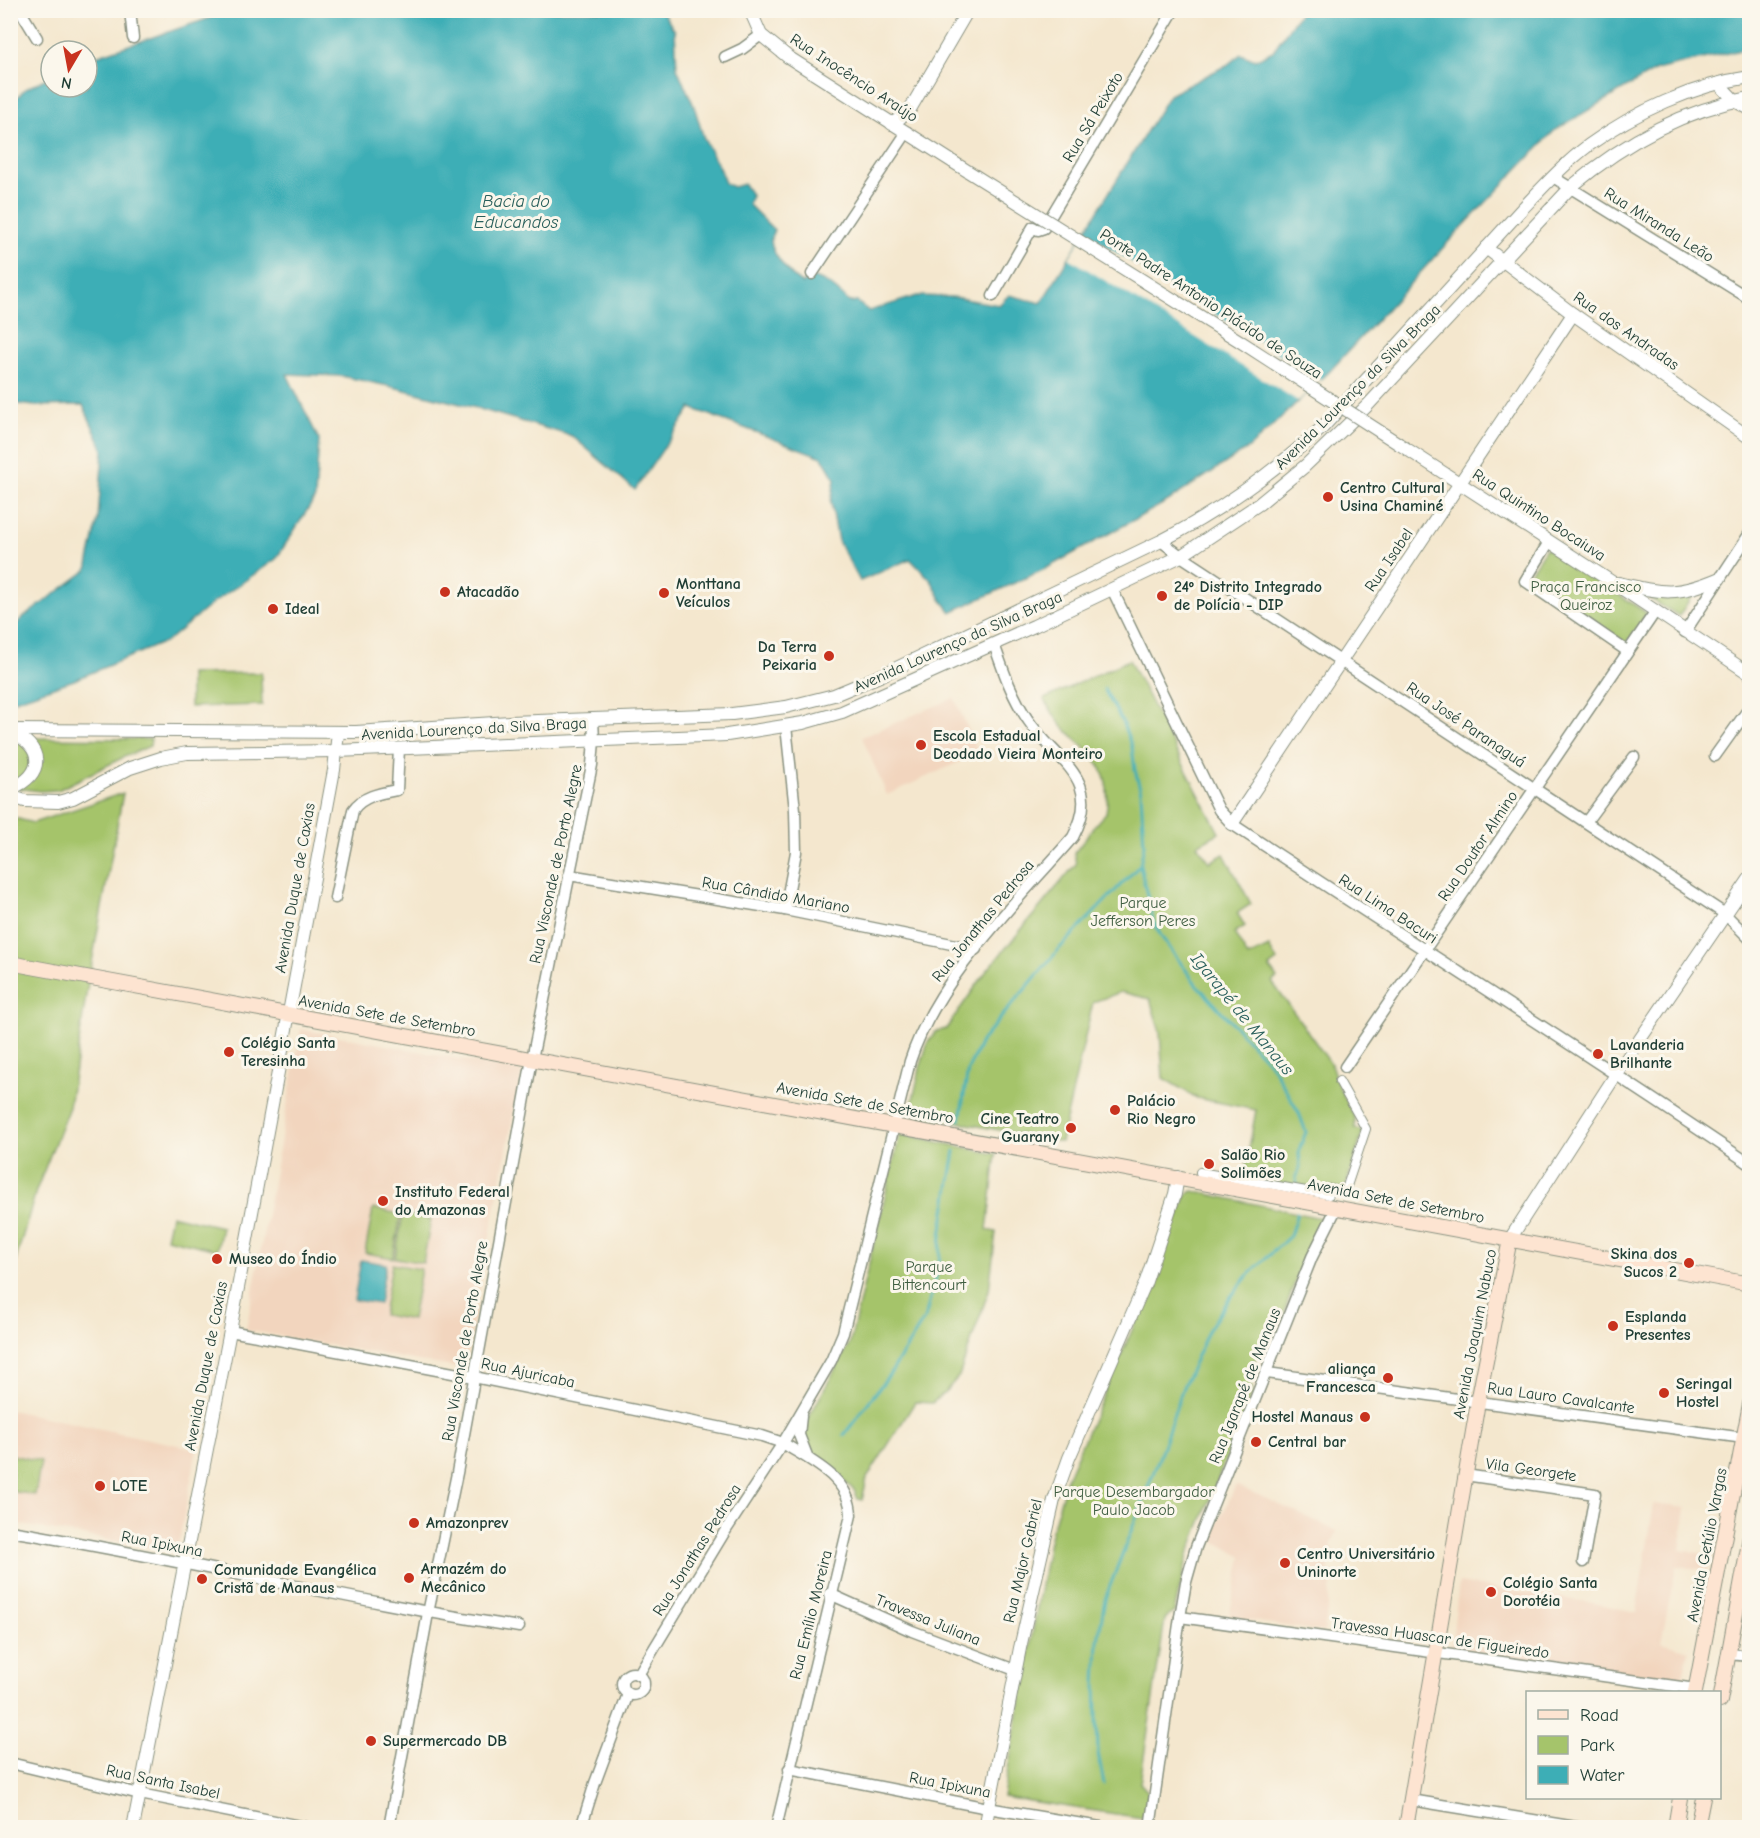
<svg xmlns="http://www.w3.org/2000/svg" width="1760" height="1838" viewBox="0 0 1760 1838" font-family="'Comic Neue',sans-serif">
<style>
.built{fill:#f2d5be}
.green{fill:#a5c46b;stroke:#628050;stroke-width:1.5}
.water{fill:#3daeb6;stroke:#2e7675;stroke-width:1.5}
.pier{fill:#f4e7ce}
.lines{fill:none;stroke-linecap:round;stroke-linejoin:round}
.stream{stroke:#3daeb6;stroke-width:3}
.pedestrian-casing{stroke:#8a9281;stroke-width:10}
.minor-casing{stroke:#8a9281;stroke-width:13}
.tertiary-casing{stroke:#8a9281;stroke-width:14}
.secondary-casing{stroke:#8a9281;stroke-width:16}
.pedestrian{stroke:#fff;stroke-width:8}
.minor{stroke:#fff;stroke-width:10}
.tertiary{stroke:#fff;stroke-width:12}
.secondary{stroke:#fde4d1;stroke-width:14}
.tertiary-bridge-casing{stroke:#8a9281;stroke-width:14;stroke-linecap:butt}
.tertiary-bridge{stroke:#fff;stroke-width:12}
.poi-dot{fill:#c8321e;stroke:#fbf7ec;stroke-width:2}
.labels{text-anchor:middle;dominant-baseline:central;stroke-width:6;stroke-linejoin:round;paint-order:stroke}
.street-label{font-size:16px;fill:#1f3d34;stroke:#fbf7ec}
.poi-label{font-size:16px;font-weight:bold;fill:#1f3d34;stroke:#fbf7ec;text-anchor:start}
.park-label{font-size:16px;fill:#405f42;stroke:#fbf7ec}
.water-label{font-size:18px;font-style:italic;fill:#285f5b;stroke:#fbf7ec}
</style>
<rect width="100%" height="100%" fill="#fbf7ec"/>
<filter id="ink" filterUnits="userSpaceOnUse"><feTurbulence type="fractalNoise" baseFrequency=".0167" numOctaves="2"/><feDisplacementMap in="SourceGraphic" scale="12" xChannelSelector="R" yChannelSelector="G"/><feConvolveMatrix kernelMatrix="1 2 1 2 8 2 1 2 1" color-interpolation-filters="sRGB"/></filter>
<filter id="wash" filterUnits="userSpaceOnUse"><feTurbulence type="fractalNoise" baseFrequency=".008" numOctaves="4" result="noise"/><feDisplacementMap in="SourceGraphic" scale="24" xChannelSelector="R" yChannelSelector="G"/><feGaussianBlur stdDeviation="1.35" result="paint"/><feColorMatrix in="noise" values="0 0 0 0 0 0 0 0 0 0 0 0 0 0 0 0 0 1.4 0 .05"/><feComposite in="paint" operator="in"/></filter>
<g filter="url(#wash)">
<rect width="100%" height="100%" fill="#f4e7ce"/>
<g class="built">
<path d="M954,698L979,753L887,795L862,737Z"/>
<path d="M301,1029L522,1071L464,1369L246,1330Z"/>
<path d="M10,1410L197,1449L177,1552L11,1523Z"/>
<path d="M1236,1485L1337,1531L1331,1546L1334,1554L1328,1569L1332,1578L1324,1632L1229,1617L1242,1557L1211,1539Z"/>
<path d="M1654,1504L1686,1508L1680,1550L1710,1555L1708,1570L1676,1566L1661,1642L1689,1650L1682,1681L1451,1648L1459,1583L1588,1602L1636,1612Z"/>
</g>
<g class="green">
<path d="M1546,548L1647,613L1626,645L1525,580Z"/>
<path d="M1695,591L1679,616L1647,597H1684Z"/>
<path d="M1129,660L1219,833L1197,845L1210,862L1224,854L1251,904L1237,913L1245,926L1234,933L1248,957L1269,947L1277,961L1269,967L1277,978L1272,982L1331,1064L1338,1085L1355,1118V1128L1363,1131L1345,1189L1328,1186L1327,1192L1244,1176L1256,1110L1197,1098L1163,1078L1160,1032L1150,999L1121,992L1093,1002L1061,1142L910,1113L920,1068L928,1042L935,1032L946,1029L985,973L1076,864L1074,853C1086,840 1093,824 1106,813C1114,767 1090,754 1062,726C1055,718 1050,708 1044,699Z"/>
<path d="M261,673L262,705L190,707V674Z"/>
<path d="M16,738L151,739L150,746L124,757L58,790L40,791L17,788L11,785V740Z"/>
<path d="M123,793L87,989L69,1107L36,1191L11,1276V817L33,823Z"/>
<path d="M900,1134L996,1154L987,1230L996,1232L989,1290L959,1376L944,1393L932,1403L915,1402L867,1478L862,1500L858,1499L854,1490L811,1453L802,1430L850,1342Z"/>
<path d="M1193,1191L1321,1218L1303,1259L1276,1336L1262,1340L1248,1379L1253,1390L1188,1555L1174,1612L1165,1619L1140,1783L1149,1793L1146,1813L1142,1818L1003,1797L1049,1541L1067,1478L1155,1278L1187,1194Z"/>
<path d="M373,1209L401,1214L393,1258L365,1253Z"/>
<path d="M403,1214L431,1219L423,1263L395,1258Z"/>
<path d="M171,1215L222,1227L217,1250L166,1238Z"/>
<path d="M392,1264L421,1269L412,1320L383,1315Z"/>
<path d="M11,1455L41,1461L35,1495L11,1491Z"/>
</g>
<g class="water">
<path d="M231,11H662L675,31L677,68L694,106L704,139L719,167L725,183L733,187L744,184L752,196L748,204L774,230C773,233 771,236 771,240C771,254 792,278 803,284L809,277C825,279 838,290 849,302H857L869,311L917,296L953,297L999,305L1009,295L1041,303L1169,95L1227,65L1241,54L1255,60L1273,51L1301,11H1749V48L1656,70L1555,130L1451,239L1330,371L1250,447L1168,501L1045,569L951,612L941,599L931,580L910,559L860,581L838,541L831,502L835,479L822,457L691,408L635,490L572,436L476,408L393,387L341,376L287,374L319,440L315,498L276,559L213,603L167,641L74,680L15,700L11,699V631L21,619L87,570L98,519L103,450L83,405L35,406L11,403L10,105L25,89L51,76V87H87V59Z"/>
<path d="M361,1260L386,1264L379,1304L354,1300Z"/>
</g>
<path class="pier" d="M1085,233L1321,380L1298,401L1069,258Z"/>
<g class="lines">
<g class="stream">
<path d="M1104,689L1122,721L1132,747L1135,770L1141,792L1144,845L1140,865L1153,921L1161,936L1196,984L1272,1066L1299,1113L1306,1132L1299,1150L1300,1168L1296,1178L1297,1186"/>
<path d="M960,1120L968,1069L982,1040L1060,948L1140,865"/>
<path d="M844,1435L892,1371L925,1318L939,1265L941,1235L955,1151"/>
<path d="M1104,1784L1098,1753L1096,1685L1098,1640L1105,1599L1158,1461L1183,1387L1209,1329L1230,1298L1249,1274L1290,1236L1297,1213"/>
</g>
</g>
</g>
<g filter="url(#ink)">
<g class="lines">
<g class="pedestrian-casing">
<path id="pedestrian" d="M1200,1172L1329,1195L1331,1189L1345,1192L1366,1129L1339,1081"/>
</g>
<g class="minor-casing">
<g id="minor">
<path d="M20,10L37,38"/>
<path d="M130,10L133,38"/>
<path d="M725,57L742,49L761,35"/>
<path d="M1553,177L1750,299"/>
<path d="M812,274L907,132"/>
<path d="M993,296L1033,227L1038,230L1044,228L1174,10"/>
<path d="M1161,541L1181,556L1725,914L1750,939"/>
<path d="M1549,542L1525,581L1627,651"/>
<path d="M1112,589L1219,810L1232,824C1404,938 1579,1048 1750,1164"/>
<path d="M1685,632L1750,533"/>
<path d="M1715,756L1750,707"/>
<path d="M1586,822L1634,757"/>
<path d="M569,875L785,910L976,949"/>
<path d="M335,898L353,810C362,796 381,793 397,790L399,748"/>
<path d="M785,910L796,852L795,810L786,726"/>
<path d="M1345,1067L1655,612"/>
<path d="M230,1331L474,1377L762,1436L783,1443L724,1533L638,1675"/>
<path d="M1267,1373L1744,1438"/>
<path d="M801,1416L799,1435L808,1458"/>
<path d="M1465,1475L1595,1494L1583,1562"/>
<path d="M10,1531C181,1559 349,1601 519,1627"/>
<path d="M830,1594L912,1631L1015,1670"/>
<path d="M1180,1617L1696,1689"/>
<path d="M1728,1654L1750,1656"/>
<circle cx="633" cy="1684" r="11"/>
<path d="M10,1763L140,1794L310,1828"/>
<path d="M789,1769L988,1808L1106,1828"/>
<path d="M1411,1800L1582,1828"/>
<path d="M389,1828L428,1613L457,1473L532,1059L592,765L594,740L593,719"/>
<path d="M581,1828L595,1783L628,1694"/>
<path d="M776,1828L851,1515C850,1477 810,1461 783,1443L831,1361L843,1333L910,1061C938,976 1016,903 1073,837C1105,778 1055,761 1028,720C1012,697 1003,670 994,644"/>
<path d="M1150,1828L1180,1617L1186,1582L1196,1547L1312,1257L1337,1207"/>
</g>
</g>
<g class="tertiary-casing">
<g id="tertiary">
<path d="M750,10L761,35L788,57L953,162"/>
<path d="M1719,84L1735,101L1750,109"/>
<path d="M892,124L909,111L968,10"/>
<path d="M1486,248L1573,314L1750,438"/>
<path d="M1399,444L1612,582L1750,674"/>
<path d="M1619,583C1663,594 1678,596 1720,578"/>
<path d="M10,730L356,732L510,722L732,714L786,707L834,695L882,675L1161,541C1222,510 1272,473 1323,427L1522,209C1543,187 1565,163 1589,145C1635,112 1693,85 1750,77"/>
<path d="M10,732C44,746 46,775 10,789"/>
<path d="M10,796L25,801L58,802L73,798L130,768L161,758L187,753L337,751L727,735L803,723L842,712L1034,626L1181,556L1259,504L1305,466L1367,406L1571,187C1622,144 1682,110 1750,98"/>
<path d="M1232,824L1573,314"/>
<path d="M1510,1239L1617,1073L1750,878"/>
<path d="M133,1828L230,1331L334,770L338,732"/>
<path d="M985,1828L1020,1648L1054,1500L1069,1458L1145,1284L1175,1194L1178,1177"/>
</g>
</g>
<g class="secondary-casing">
<g id="secondary">
<path d="M10,963L1750,1284"/>
<path d="M1695,1692L1750,1404"/>
<path d="M1720,1701L1750,1537"/>
<path d="M1406,1828L1478,1402L1510,1239"/>
<path d="M1675,1828L1680,1798"/>
<path d="M1697,1828L1703,1798"/>
</g>
</g>
<use href="#pedestrian" class="pedestrian"/>
<use href="#minor" class="minor"/>
<use href="#tertiary" class="tertiary"/>
<use href="#secondary" class="secondary"/>
<g class="tertiary-bridge-casing">
<path id="tertiary-bridge" d="M953,162L1238,340L1399,444"/>
</g>
<use href="#tertiary-bridge" class="tertiary-bridge"/>
</g>
</g>
<g class="poi-dot">
<circle cx="1328" cy="497" r="6"/>
<circle cx="445" cy="592" r="6"/>
<circle cx="664" cy="593" r="6"/>
<circle cx="1162" cy="596" r="6"/>
<circle cx="273" cy="609" r="6"/>
<circle cx="829" cy="656" r="6"/>
<circle cx="921" cy="745" r="6"/>
<circle cx="229" cy="1052" r="6"/>
<circle cx="1598" cy="1054" r="6"/>
<circle cx="1115" cy="1110" r="6"/>
<circle cx="1071" cy="1128" r="6"/>
<circle cx="1209" cy="1164" r="6"/>
<circle cx="383" cy="1201" r="6"/>
<circle cx="217" cy="1259" r="6"/>
<circle cx="1689" cy="1263" r="6"/>
<circle cx="1613" cy="1326" r="6"/>
<circle cx="1388" cy="1378" r="6"/>
<circle cx="1664" cy="1393" r="6"/>
<circle cx="1365" cy="1417" r="6"/>
<circle cx="1256" cy="1442" r="6"/>
<circle cx="100" cy="1486" r="6"/>
<circle cx="414" cy="1523" r="6"/>
<circle cx="1285" cy="1563" r="6"/>
<circle cx="409" cy="1578" r="6"/>
<circle cx="202" cy="1579" r="6"/>
<circle cx="1491" cy="1592" r="6"/>
<circle cx="371" cy="1741" r="6"/>
</g>
<g class="labels">
<g class="street-label">
<text transform="translate(854 78) rotate(33)">Rua Inocêncio Araújo</text>
<text transform="translate(1093 117) rotate(-59)">Rua Sá Peixoto</text>
<text transform="translate(1659 225) rotate(32)">Rua Miranda Leão</text>
<text transform="translate(1211 304) rotate(33)">Ponte Padre Antonio Plácido de Souza</text>
<text transform="translate(1626 331) rotate(35)">Rua dos Andradas</text>
<text transform="translate(1358 387) rotate(-45)">Avenida Lourenço da Silva Braga</text>
<text transform="translate(1539 515) rotate(33)">Rua Quintino Bocaiuva</text>
<text transform="translate(1389 560) rotate(-56)">Rua Isabel</text>
<text transform="translate(958 642) rotate(-24)">Avenida Lourenço da Silva Braga</text>
<text transform="translate(1466 725) rotate(34)">Rua José Paranaguá</text>
<text transform="translate(474 729) rotate(-3)">Avenida Lourenço da Silva Braga</text>
<text transform="translate(1478 846) rotate(-56)">Rua Doutor Almino</text>
<text transform="translate(556 864) rotate(-78)">Rua Visconde de Porto Alegre</text>
<text transform="translate(295 888) rotate(-80)">Avenida Duque de Caxias</text>
<text transform="translate(776 895) rotate(10)">Rua Cândido Mariano</text>
<text transform="translate(1388 909) rotate(33)">Rua Lima Bacuri</text>
<text transform="translate(983 921) rotate(-51)">Rua Jonathas Pedrosa</text>
<text transform="translate(387 1016) rotate(10)">Avenida Sete de Setembro</text>
<text transform="translate(865 1103) rotate(10)">Avenida Sete de Setembro</text>
<text transform="translate(1396 1201) rotate(11)">Avenida Sete de Setembro</text>
<text transform="translate(1475 1334) rotate(-79)">Avenida Joaquim Nabuco</text>
<text transform="translate(465 1341) rotate(-80)">Rua Visconde de Porto Alegre</text>
<text transform="translate(206 1366) rotate(-79)">Avenida Duque de Caxias</text>
<text transform="translate(528 1373) rotate(12)">Rua Ajuricaba</text>
<text transform="translate(1245 1386) rotate(-68)">Rua Igarapé de Manaus</text>
<text transform="translate(1561 1398) rotate(8)">Rua Lauro Cavalcante</text>
<text transform="translate(1531 1470) rotate(8)">Vila Georgete</text>
<text transform="translate(162 1544) rotate(11)">Rua Ipixuna</text>
<text transform="translate(1707 1545) rotate(-79)">Avenida Getúlio Vargas</text>
<text transform="translate(697 1550) rotate(-58)">Rua Jonathas Pedrosa</text>
<text transform="translate(1023 1561) rotate(-77)">Rua Major Gabriel</text>
<text transform="translate(811 1615) rotate(-76)">Rua Emílio Moreira</text>
<text transform="translate(928 1620) rotate(22)">Travessa Juliana</text>
<text transform="translate(1440 1638) rotate(8)">Travessa Huascar de Figueiredo</text>
<text transform="translate(163 1782) rotate(12)">Rua Santa Isabel</text>
<text transform="translate(950 1785) rotate(11)">Rua Ipixuna</text>
</g>
<g class="poi-label">
<text x="1340" y="488">Centro Cultural<tspan x="1340" dy="18">Usina Chaminé</tspan></text>
<text x="676" y="584">Monttana<tspan x="676" dy="18">Veículos</tspan></text>
<text x="1174" y="587">24º Distrito Integrado<tspan x="1174" dy="18">de Polícia - DIP</tspan></text>
<text x="457" y="592">Atacadão</text>
<text x="285" y="609">Ideal</text>
<text x="817" y="647" text-anchor="end">Da Terra<tspan x="817" dy="18">Peixaria</tspan></text>
<text x="933" y="736">Escola Estadual<tspan x="933" dy="18">Deodado Vieira Monteiro</tspan></text>
<text x="241" y="1043">Colégio Santa<tspan x="241" dy="18">Teresinha</tspan></text>
<text x="1610" y="1045">Lavanderia<tspan x="1610" dy="18">Brilhante</tspan></text>
<text x="1127" y="1101">Palácio<tspan x="1127" dy="18">Rio Negro</tspan></text>
<text x="1059" y="1119" text-anchor="end">Cine Teatro<tspan x="1059" dy="18">Guarany</tspan></text>
<text x="1221" y="1155">Salão Rio<tspan x="1221" dy="18">Solimões</tspan></text>
<text x="395" y="1192">Instituto Federal<tspan x="395" dy="18">do Amazonas</tspan></text>
<text x="1677" y="1254" text-anchor="end">Skina dos<tspan x="1677" dy="18">Sucos 2</tspan></text>
<text x="229" y="1259">Museo do Índio</text>
<text x="1625" y="1317">Esplanda<tspan x="1625" dy="18">Presentes</tspan></text>
<text x="1376" y="1369" text-anchor="end">aliança<tspan x="1376" dy="18">Francesca</tspan></text>
<text x="1676" y="1384">Seringal<tspan x="1676" dy="18">Hostel</tspan></text>
<text x="1353" y="1417" text-anchor="end">Hostel Manaus</text>
<text x="1268" y="1442">Central bar</text>
<text x="112" y="1486">LOTE</text>
<text x="426" y="1523">Amazonprev</text>
<text x="1297" y="1554">Centro Universitário<tspan x="1297" dy="18">Uninorte</tspan></text>
<text x="421" y="1569">Armazém do<tspan x="421" dy="18">Mecânico</tspan></text>
<text x="214" y="1570">Comunidade Evangélica<tspan x="214" dy="18">Cristã de Manaus</tspan></text>
<text x="1503" y="1583">Colégio Santa<tspan x="1503" dy="18">Dorotéia</tspan></text>
<text x="383" y="1741">Supermercado DB</text>
</g>
<g class="park-label">
<text x="1586" y="587">Praça Francisco<tspan x="1586" dy="18">Queiroz</tspan></text>
<text x="1143" y="903">Parque<tspan x="1143" dy="18">Jefferson Peres</tspan></text>
<text x="929" y="1267">Parque<tspan x="929" dy="18">Bittencourt</tspan></text>
<text x="1134" y="1492">Parque Desembargador<tspan x="1134" dy="18">Paulo Jacob</tspan></text>
</g>
<g class="water-label">
<text x="516" y="201">Bacia do<tspan x="516" dy="21">Educandos</tspan></text>
<text transform="translate(1242 1014) rotate(51)">Igarapé de Manaus</text>
</g>
</g>
<rect width="1760" height="1838" fill="none" stroke="#fbf7ec" stroke-width="36"/>
<rect x="1526" y="1691" width="195" height="108" fill="#fbf7ec" stroke="#a3ada2" stroke-width="1.5"/>
<rect x="1538" y="1710" width="30" height="9" fill="#fde4d1" stroke="#a3ada2" stroke-width="1.5"/>
<text x="1580" y="1721" font-size="18" fill="#1f3d34">Road</text>
<rect x="1538" y="1736" width="30" height="18" fill="#a5c46b" stroke="#a3ada2" stroke-width="1.5"/>
<text x="1580" y="1751" font-size="18" fill="#1f3d34">Park</text>
<rect x="1538" y="1766" width="30" height="18" fill="#3daeb6" stroke="#a3ada2" stroke-width="1.5"/>
<text x="1580" y="1781" font-size="18" fill="#1f3d34">Water</text>
<g transform="translate(69 69) rotate(190)"><circle r="28" fill="#fbf7ec" stroke="#a3ada2" stroke-width="1.5"/>
<path d="M0-4.5L10 22L0 15L-10 22Z" fill="#c8321e"/>
<text y="-9" font-size="16" font-weight="bold" text-anchor="middle" fill="#1f3d34">N</text>
</g>
</svg>
